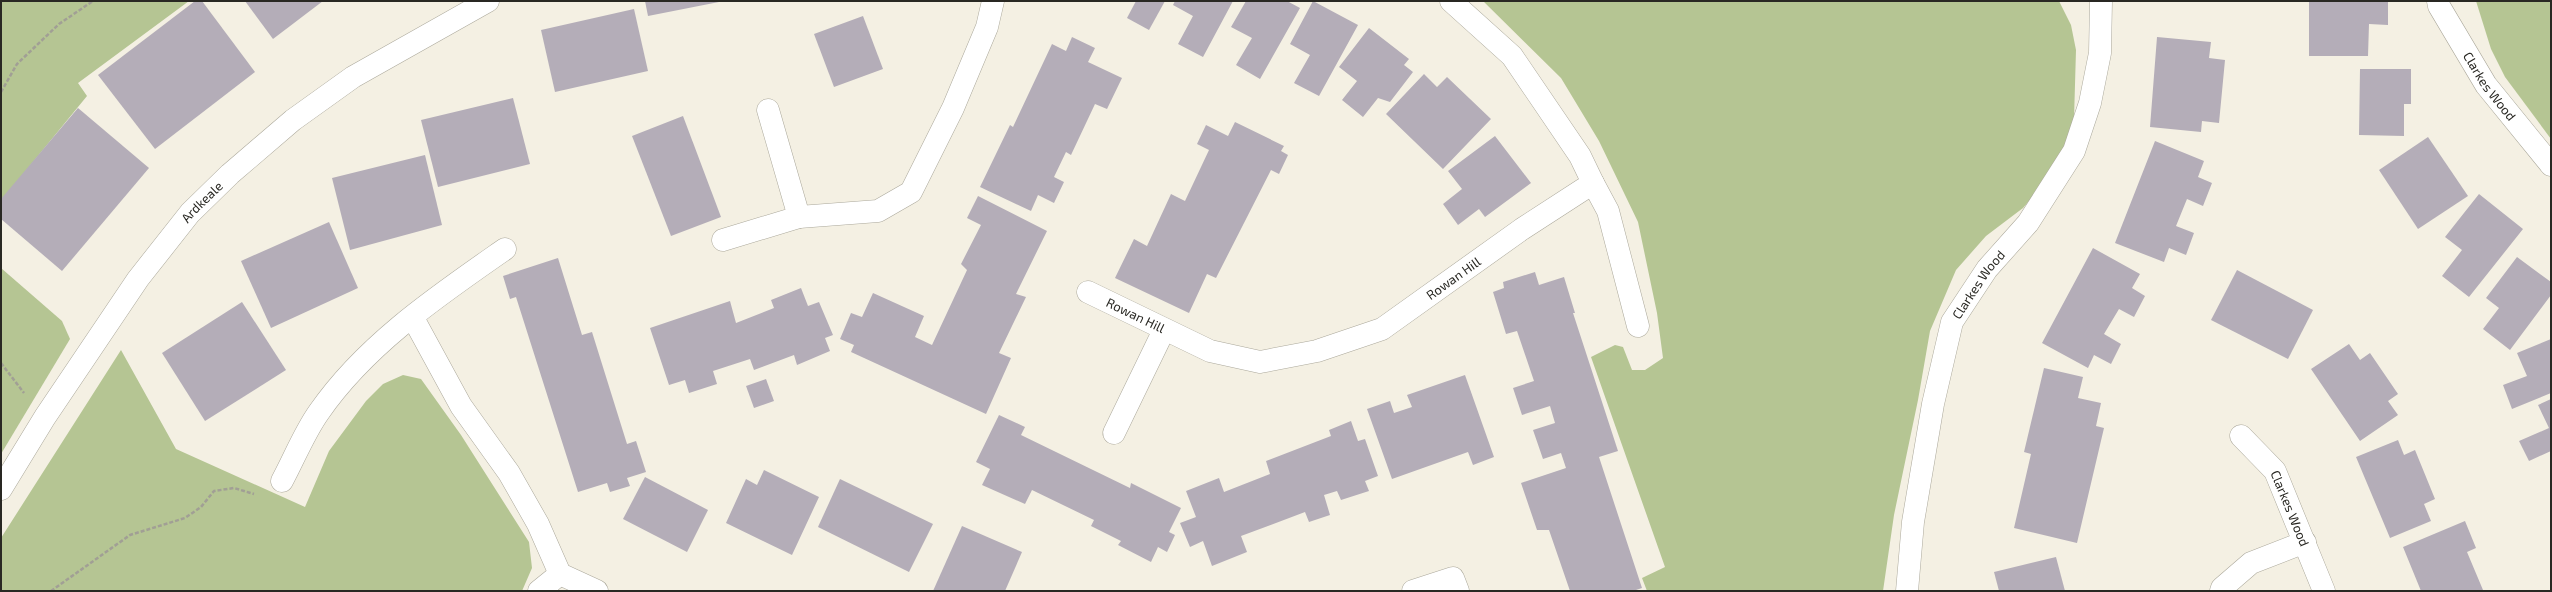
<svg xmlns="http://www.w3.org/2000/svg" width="2552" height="592" viewBox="0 0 2552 592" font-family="'Exo 2',sans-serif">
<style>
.green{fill:#b5c593}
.building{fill:#b4adb8}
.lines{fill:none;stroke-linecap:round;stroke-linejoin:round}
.street-casing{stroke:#aba89b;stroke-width:23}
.path{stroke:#a19f95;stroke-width:2.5;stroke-dasharray:4 2;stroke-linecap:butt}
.street{stroke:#fff;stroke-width:22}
.labels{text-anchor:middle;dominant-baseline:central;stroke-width:3;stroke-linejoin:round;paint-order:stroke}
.street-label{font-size:13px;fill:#292823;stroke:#fffef8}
</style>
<rect width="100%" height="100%" fill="#f4f0e3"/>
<g class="green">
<path d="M1,1H189L78,83L87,96L1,201Z"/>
<path d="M1483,1H2059L2071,25L2076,50L2074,119L2058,167L2023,208L1986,236L1956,270L1930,331L1918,400L1894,515L1883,591H1647L1642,578L1665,567L1591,357L1615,345L1623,347L1632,370H1645L1663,358L1657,313L1638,222L1599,141L1561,78Z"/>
<path d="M2476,1H2549L2551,4V139L2505,77L2491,49Z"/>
<path d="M1,268L62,321L70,339L1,454Z"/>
<path d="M121,350L176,449L305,507L329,451L366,401L383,384L403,375L421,379L461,435L529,542L532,568L522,591H1V538Z"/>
</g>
<g class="building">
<path d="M195,1H202L255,72L155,149L98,75Z"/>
<path d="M245,1H323L273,39Z"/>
<path d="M645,1H719V2L648,16Z"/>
<path d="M1136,1H1165L1149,30L1127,18Z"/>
<path d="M1175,1H1233L1203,57L1178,44L1193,16L1173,5Z"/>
<path d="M1246,1H1287L1300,8L1260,79L1236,65L1252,38L1231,27Z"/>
<path d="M1313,1L1358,25L1319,96L1294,83L1310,55L1290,44Z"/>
<path d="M2309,1H2388V25L2369,24L2368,56H2309Z"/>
<path d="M634,9L648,71L555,92L541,30Z"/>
<path d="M863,16L883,69L834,87L814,34Z"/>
<path d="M1369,28L1409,59L1404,65L1413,72L1390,102L1378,98L1363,117L1342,100L1357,81L1339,67Z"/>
<path d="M1072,37L1095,48L1088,62L1122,78L1107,109L1095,104L1071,155L1066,152L1054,177L1064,182L1054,203L1038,195L1031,211L980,187L1010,125L1013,127L1052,44L1066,51Z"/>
<path d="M2157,37L2211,42L2209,58L2225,60L2219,123L2202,121L2201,132L2150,127Z"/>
<path d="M2360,69H2411V104H2404V136L2359,135Z"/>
<path d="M1424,74L1437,87L1447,77L1491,119L1443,169L1386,114Z"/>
<path d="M513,98L530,164L438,187L421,120Z"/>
<path d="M78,108L149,168L62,271L1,219V199Z"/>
<path d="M683,116L721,217L671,236L632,136Z"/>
<path d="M1235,122L1284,146L1281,151L1288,155L1279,174L1271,170L1216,278L1207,274L1189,313L1115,278L1134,239L1147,246L1171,194L1185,201L1209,150L1197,144L1206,125L1228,136Z"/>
<path d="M1495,136L1531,183L1485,217L1479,209L1458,225L1443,204L1462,189L1448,171Z"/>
<path d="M2428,137L2468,196L2418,229L2379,170Z"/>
<path d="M2155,141L2204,161L2198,177L2212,183L2203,206L2187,199L2176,226L2194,233L2186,255L2169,248L2164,262L2115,243Z"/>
<path d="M425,155L442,225L350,250L332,178Z"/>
<path d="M2479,194L2523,229L2469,297L2442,276L2462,250L2445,237Z"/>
<path d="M978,196L1047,231L1016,294L1026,297L999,353L1011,358L986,414L851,352L854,345L840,339L851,313L862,317L873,293L924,316L915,337L932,345L967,270L961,264L981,225L967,218Z"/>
<path d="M329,222L358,288L271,328L241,261Z"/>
<path d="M2093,248L2140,274L2132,288L2145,296L2134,317L2119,309L2104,334L2121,344L2111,364L2094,355L2088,368L2042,343Z"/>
<path d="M2517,257L2551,282V295L2510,350L2483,329L2499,308L2486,298Z"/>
<path d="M558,258L582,335L592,332L627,444L636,441L646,472L627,478L630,486L610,492L607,483L578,492L516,297L510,299L503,276Z"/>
<path d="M2237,270L2313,310L2288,359L2211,320Z"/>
<path d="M1535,272L1539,285L1564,277L1575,313H1573L1618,451L1599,457L1642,588L1633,591H1570L1549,530H1537L1521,483L1566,468L1561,453L1543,459L1533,430L1555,423L1550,406L1522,415L1513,388L1534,381L1517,331L1506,334L1493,292L1504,288L1503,282Z"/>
<path d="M801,288L808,306L819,302L833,335L825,338L830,351L797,365L794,355L754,370L750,359L713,371L717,384L689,393L685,380L669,385L650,328L730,301L736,323L774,308L771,300Z"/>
<path d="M242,302L286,370L205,421L162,353Z"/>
<path d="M2551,339V393L2512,409L2503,385L2527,376L2517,353Z"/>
<path d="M2349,344L2360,360L2370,353L2398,394L2388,401L2398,415L2360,441L2311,369Z"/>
<path d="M2044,368L2083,377L2078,398L2101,403L2096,426L2104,428L2077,543L2014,528L2031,454L2024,452Z"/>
<path d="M1465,375L1494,457L1473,465L1468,452L1392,479L1367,409L1390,401L1394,413L1412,407L1407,395Z"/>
<path d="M766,379L774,401L754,408L746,386Z"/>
<path d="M2551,399V451L2529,461L2519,441L2549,428L2538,405Z"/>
<path d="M999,415L1025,427L1021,435L1130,488L1131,483L1181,508L1169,532L1175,535L1167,552L1158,547L1151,562L1118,545L1121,541L1091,526L1094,520L1032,490L1025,504L982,485L990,469L976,462Z"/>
<path d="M1351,421L1358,441L1365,439L1378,476L1365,481L1369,491L1341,500L1337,491L1324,495L1330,515L1309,522L1305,512L1241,536L1247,552L1212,566L1203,541L1190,547L1180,523L1196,517L1186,491L1219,478L1224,492L1270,474L1266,461L1331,436L1329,430Z"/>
<path d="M2398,440L2404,455L2415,450L2435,499L2424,504L2431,521L2390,538L2356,457Z"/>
<path d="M764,470L819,497L792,555L726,523L746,479L757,485Z"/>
<path d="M645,477L708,510L687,552L623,519Z"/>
<path d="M840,479L933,524L909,572L818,527Z"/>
<path d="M2465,521L2476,548L2467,552L2483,590L2421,591L2403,547Z"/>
<path d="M962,526L1022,552L1005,591H933Z"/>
<path d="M2056,557L2065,591H1999L1994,572Z"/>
</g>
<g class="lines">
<g class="street-casing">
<g id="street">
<path id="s1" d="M2438,1L2439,6L2486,85L2551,165"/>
<path d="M1593,183L1608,211L1638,326"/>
<path d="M799,217L878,211L911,192L953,108L987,27L993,1"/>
<path d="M723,240L799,217L768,110"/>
<path id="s2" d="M1088,292L1210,351L1260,362L1317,351L1382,329L1522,229L1593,183L1580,156L1512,56L1451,1"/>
<path d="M413,318L461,406L509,473L538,524L560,574L597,591"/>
<path d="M1114,433L1164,330"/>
<path id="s3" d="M2241,436L2275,471L2324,591"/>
<path d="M282,481C294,459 304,433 319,412C366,344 439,295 505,249"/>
<path id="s4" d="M1,489L45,417L138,279L190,213L230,174L293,120L353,77L488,1"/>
<path d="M539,591L560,574"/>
<path d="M1413,591L1453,578L1458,591"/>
<path id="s5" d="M1907,591L1913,522L1933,404L1952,322L1987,269L2028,223L2074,151L2090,103L2100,53L2101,1"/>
<path d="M2221,591L2222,588L2251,563L2305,542"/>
</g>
</g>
<g class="path">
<path d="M1,92L17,64L59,24L93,1"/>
<path d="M1,363L24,393"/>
<path d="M51,591L130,535L185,518L201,507L214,491L234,488L254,494"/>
</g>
<use href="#street" class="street"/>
</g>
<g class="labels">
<g class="street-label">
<text stroke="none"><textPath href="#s1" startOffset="100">Clarkes Wood</textPath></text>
<text stroke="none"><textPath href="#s4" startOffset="351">Ardkeale</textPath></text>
<text stroke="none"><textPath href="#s2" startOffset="401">Rowan Hill</textPath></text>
<text stroke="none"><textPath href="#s5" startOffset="319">Clarkes Wood</textPath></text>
<text stroke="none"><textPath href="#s2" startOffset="53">Rowan Hill</textPath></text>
<text stroke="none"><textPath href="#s3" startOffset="89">Clarkes Wood</textPath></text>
</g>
</g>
<rect width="2552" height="592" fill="none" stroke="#292823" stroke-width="4"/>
</svg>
